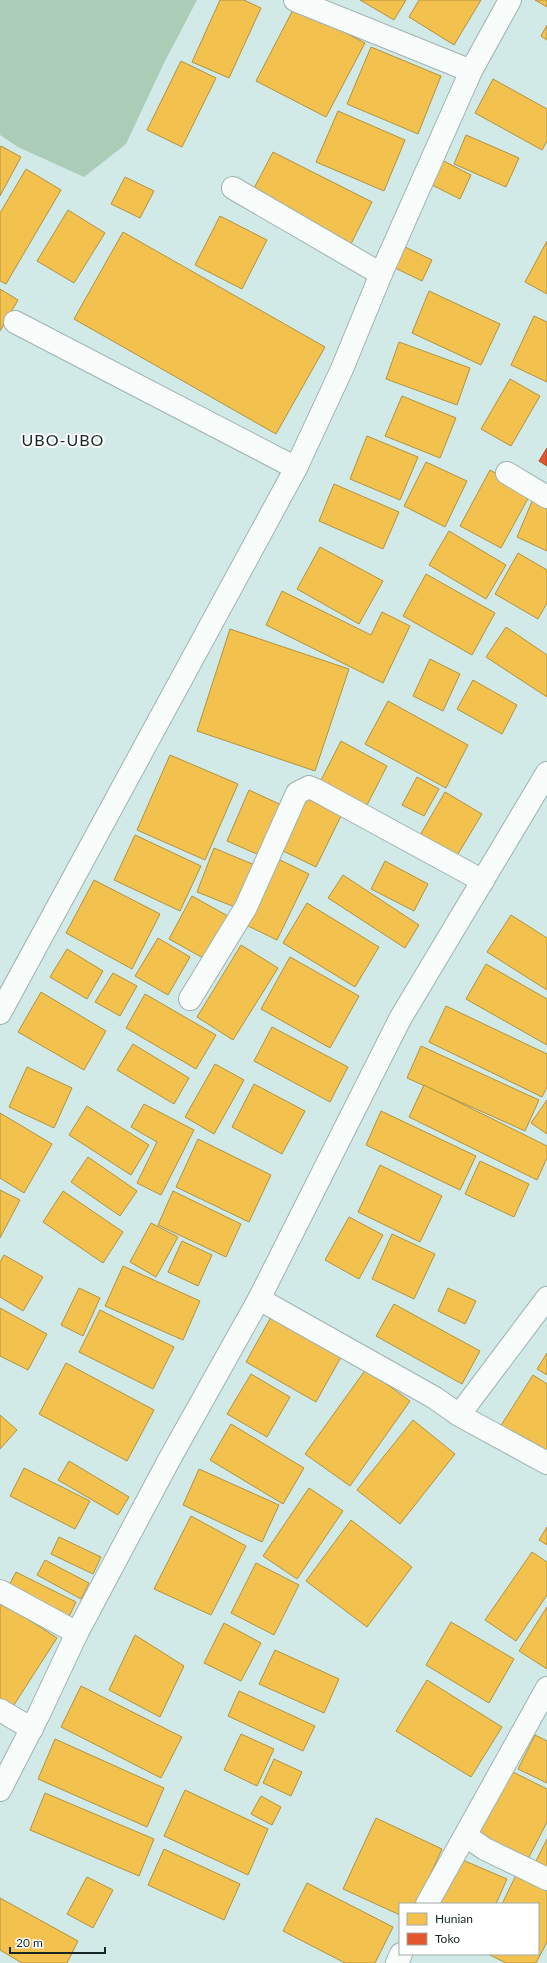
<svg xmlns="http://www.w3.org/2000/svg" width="547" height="1963" viewBox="0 0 547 1963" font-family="Lato,sans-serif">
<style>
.forest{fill:#abccb7}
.homes{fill:#f2c14e;stroke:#b09341}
.shops{fill:#e4572e;stroke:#a6492b}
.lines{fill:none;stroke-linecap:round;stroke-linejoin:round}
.minor-casing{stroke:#9fb2b0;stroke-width:24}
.minor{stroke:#f8fcfb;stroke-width:22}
.labels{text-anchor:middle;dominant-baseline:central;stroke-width:4;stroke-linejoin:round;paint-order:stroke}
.quarter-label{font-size:16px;letter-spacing:1px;fill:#162724;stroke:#fff}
</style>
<rect width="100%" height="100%" fill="#d2eae7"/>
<path class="forest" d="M0,0H197L163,65L126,144L84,177L18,147L0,135Z"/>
<g class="homes">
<path d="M220,0H244L261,8L229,78L192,62Z"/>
<path d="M360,0H406L394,20Z"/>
<path d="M419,0H481L454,45L409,17Z"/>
<path d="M535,0H547V7Z"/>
<path d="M295,6L365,43L326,117L256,81Z"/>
<path d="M547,25V40L541,36Z"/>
<path d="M371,47L441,76L418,134L347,104Z"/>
<path d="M181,61L216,78L182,147L147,130Z"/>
<path d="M493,79L547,109V141L542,150L475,113Z"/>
<path d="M338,111L405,140L384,191L316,162Z"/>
<path d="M466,135L519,158L506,187L454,164Z"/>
<path d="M1,146L21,157L0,196V148Z"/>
<path d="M273,152L372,202L350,246L250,196Z"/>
<path d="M438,158L471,175L460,199L426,182Z"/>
<path d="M26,169L61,190L6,284L0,281V213Z"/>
<path d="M125,177L154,191L140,218L111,204Z"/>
<path d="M68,210L105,233L74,283L37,261Z"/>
<path d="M220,216L267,240L242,289L195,265Z"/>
<path d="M123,232L325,347L276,434L74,319Z"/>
<path d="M547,241V294L525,282Z"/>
<path d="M403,246L432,260L422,281L393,267Z"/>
<path d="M0,289L18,300L0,331Z"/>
<path d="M429,291L500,324L481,365L412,333Z"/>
<path d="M534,316L547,322V382L511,365Z"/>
<path d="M399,342L470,368L457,405L386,379Z"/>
<path d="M510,379L540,396L511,446L481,429Z"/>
<path d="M402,396L456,418L440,458L385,436Z"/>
<path d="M367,436L418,457L400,500L350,479Z"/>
<path d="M426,462L467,481L445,527L404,506Z"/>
<path d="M490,470L531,493L501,548L460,526Z"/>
<path d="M334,484L399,512L383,549L319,521Z"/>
<path d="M533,499L547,505V551L517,537Z"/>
<path d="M449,531L506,565L486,599L429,565Z"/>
<path d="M320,547L383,581L359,624L297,589Z"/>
<path d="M518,553L547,570V603L538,619L495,594Z"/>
<path d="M426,574L495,613L472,655L403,616Z"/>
<path d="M282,591L371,635L382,612L410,626L383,683L266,625Z"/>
<path d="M506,627L547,655V697L486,657Z"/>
<path d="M230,629L349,669L315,771L197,731Z"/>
<path d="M430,659L460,674L443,711L413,696Z"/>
<path d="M473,680L517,705L502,734L457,709Z"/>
<path d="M388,701L468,745L446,788L365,744Z"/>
<path d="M341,741L387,766L365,809L319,784Z"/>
<path d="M170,755L238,784L205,860L137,830Z"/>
<path d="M417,777L439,789L424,816L402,805Z"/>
<path d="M249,790L288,808L266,858L227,841Z"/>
<path d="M445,792L482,814L455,859L419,837Z"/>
<path d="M304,797L341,816L316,867L279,849Z"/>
<path d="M135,835L201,866L180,911L114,880Z"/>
<path d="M214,848L257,866L240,909L197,892Z"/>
<path d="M278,859L309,874L277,940L246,925Z"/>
<path d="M385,861L428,884L414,911L371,889Z"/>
<path d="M343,875L419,925L405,948L328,898Z"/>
<path d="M94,880L160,914L132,969L66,933Z"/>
<path d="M192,896L235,920L212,963L169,939Z"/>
<path d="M307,903L379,947L355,987L283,943Z"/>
<path d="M511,915L547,938V990L487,952Z"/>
<path d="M158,938L190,957L168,995L135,976Z"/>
<path d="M241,945L278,968L233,1040L197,1017Z"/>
<path d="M67,949L103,971L87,999L50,977Z"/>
<path d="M290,957L359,996L330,1048L261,1009Z"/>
<path d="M486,964L547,999V1045L466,999Z"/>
<path d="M113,973L137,986L120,1016L95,1002Z"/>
<path d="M41,992L106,1031L84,1070L18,1032Z"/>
<path d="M145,994L216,1035L196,1069L126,1028Z"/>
<path d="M446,1006L547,1054V1087L542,1097L429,1042Z"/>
<path d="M272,1027L348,1067L330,1102L254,1061Z"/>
<path d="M133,1044L189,1078L174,1104L117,1070Z"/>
<path d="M421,1046L539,1100L525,1131L407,1078Z"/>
<path d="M215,1064L244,1080L214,1134L185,1117Z"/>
<path d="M27,1067L72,1088L54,1128L9,1107Z"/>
<path d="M254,1084L305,1111L282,1154L232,1127Z"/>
<path d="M424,1085L547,1146V1158L537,1180L409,1117Z"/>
<path d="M547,1100V1134L531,1123Z"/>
<path d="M144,1104L194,1130L161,1195L137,1183L157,1142L131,1127Z"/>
<path d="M87,1106L149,1145L131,1175L69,1135Z"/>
<path d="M381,1111L476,1156L460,1190L366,1145Z"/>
<path d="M0,1113L52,1144L24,1193L0,1178Z"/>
<path d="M198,1139L271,1175L249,1222L176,1187Z"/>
<path d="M88,1157L137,1191L120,1216L71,1182Z"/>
<path d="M480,1161L529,1184L514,1217L465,1194Z"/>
<path d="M380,1165L442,1196L420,1242L358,1212Z"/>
<path d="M0,1190L20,1200L0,1238Z"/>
<path d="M63,1191L123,1232L103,1263L43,1222Z"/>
<path d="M173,1191L241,1224L226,1257L158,1225Z"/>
<path d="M349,1217L383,1235L359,1279L325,1260Z"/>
<path d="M151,1223L178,1237L156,1277L130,1262Z"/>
<path d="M392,1234L435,1254L414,1299L372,1279Z"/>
<path d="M182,1241L212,1255L198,1286L168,1272Z"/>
<path d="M4,1255L43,1277L23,1311L0,1297V1262Z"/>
<path d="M123,1266L200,1301L183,1340L105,1306Z"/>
<path d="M79,1288L100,1298L83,1336L61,1325Z"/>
<path d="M448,1288L476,1301L465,1324L438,1311Z"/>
<path d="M394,1304L480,1351L462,1384L376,1336Z"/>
<path d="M0,1308L47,1334L28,1370L0,1356Z"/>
<path d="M100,1310L174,1347L153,1389L79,1352Z"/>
<path d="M271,1317L341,1357L316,1402L246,1362Z"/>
<path d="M547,1353V1375L537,1369Z"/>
<path d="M66,1363L154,1410L127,1461L39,1414Z"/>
<path d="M366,1369L410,1401L350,1486L305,1454Z"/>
<path d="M251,1374L290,1397L267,1437L227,1414Z"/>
<path d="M533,1375L547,1384V1458L500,1427Z"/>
<path d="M0,1415L17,1430L0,1449Z"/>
<path d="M413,1420L455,1454L400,1524L357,1490Z"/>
<path d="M231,1424L304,1468L283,1504L210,1460Z"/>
<path d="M69,1461L129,1497L118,1515L58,1480Z"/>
<path d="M24,1468L90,1501L75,1529L10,1496Z"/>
<path d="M199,1469L279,1505L262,1542L183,1505Z"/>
<path d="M309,1488L343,1511L297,1579L263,1556Z"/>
<path d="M191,1516L246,1546L211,1615L154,1589Z"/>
<path d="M351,1520L412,1567L367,1627L306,1581Z"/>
<path d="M547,1527V1545L539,1540Z"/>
<path d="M59,1537L101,1557L93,1574L51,1554Z"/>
<path d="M532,1552L547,1562V1595L516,1641L485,1620Z"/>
<path d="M45,1560L89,1583L81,1599L37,1575Z"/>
<path d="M256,1563L299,1585L274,1635L231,1613Z"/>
<path d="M16,1572L76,1602L66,1623L5,1593Z"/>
<path d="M0,1601L57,1638L12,1708L0,1700Z"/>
<path d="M547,1607V1669L519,1651Z"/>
<path d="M451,1622L514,1659L489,1703L426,1665Z"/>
<path d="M224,1623L261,1643L241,1681L204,1663Z"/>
<path d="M135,1635L184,1666L160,1717L109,1690Z"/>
<path d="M275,1650L339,1679L324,1713L259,1684Z"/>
<path d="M427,1680L502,1727L471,1777L396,1731Z"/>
<path d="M81,1686L182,1737L161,1778L61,1727Z"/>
<path d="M239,1691L315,1726L303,1751L228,1716Z"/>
<path d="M241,1734L274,1749L257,1786L224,1770Z"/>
<path d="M535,1735L547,1741V1783L518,1769Z"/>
<path d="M55,1739L164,1788L147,1827L38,1779Z"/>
<path d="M274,1759L302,1772L291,1796L263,1783Z"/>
<path d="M511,1771L547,1789V1822L525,1865L475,1839Z"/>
<path d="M185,1790L268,1829L248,1875L164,1836Z"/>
<path d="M45,1793L154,1839L139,1876L30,1830Z"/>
<path d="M261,1796L281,1807L272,1825L251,1814Z"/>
<path d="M376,1818L442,1849L417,1904H400V1915L343,1889Z"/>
<path d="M547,1839V1876L532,1869Z"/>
<path d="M164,1849L240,1884L224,1920L148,1885Z"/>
<path d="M458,1858L507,1879L496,1904H439Z"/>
<path d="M516,1875L547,1890V1942L536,1963H506L488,1954H538V1904H502Z"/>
<path d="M87,1877L113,1890L93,1928L67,1914Z"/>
<path d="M307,1883L393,1927L375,1963H345L283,1931Z"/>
<path d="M0,1898L78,1941L67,1963H22L0,1950Z"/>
</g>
<path class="shops" d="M547,448V466L539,461Z"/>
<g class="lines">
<g class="minor-casing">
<g id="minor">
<path d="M295,0L471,71"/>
<path d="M233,188L381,274"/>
<path d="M15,322L296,468"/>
<path d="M507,473L547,497"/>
<path d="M190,999L246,907L297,793L309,787L316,790L483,881"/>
<path d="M0,1013L296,468L342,369L381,274L471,71L510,0"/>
<path d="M259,1299L435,1398L459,1415L547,1298"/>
<path d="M459,1415L547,1463"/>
<path d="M0,1591L77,1633"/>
<path d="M0,1710L32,1729"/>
<path d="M0,1790L39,1714L77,1633L169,1460L259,1299L400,1019L547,773"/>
<path d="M466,1836L485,1849L547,1879"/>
<path d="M427,1904L547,1688"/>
<path d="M397,1963L401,1954"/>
</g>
</g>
<use href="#minor" class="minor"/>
</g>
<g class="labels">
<g class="quarter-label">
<text x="63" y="439">UBO-UBO</text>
</g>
</g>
<rect x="399" y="1903" width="140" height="52" fill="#ffffff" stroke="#a2a9a7"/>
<rect x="407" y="1913" width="20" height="12" fill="#f2c14e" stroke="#a2a9a7"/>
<text x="435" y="1923" font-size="12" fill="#162724">Hunian</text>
<rect x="407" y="1933" width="20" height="12" fill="#e4572e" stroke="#a2a9a7"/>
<text x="435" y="1943" font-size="12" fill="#162724">Toko</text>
<path d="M10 1947v6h95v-6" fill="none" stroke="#162724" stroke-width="2"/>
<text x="16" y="1947" font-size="12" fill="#162724" stroke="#ffffff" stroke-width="3" paint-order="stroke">20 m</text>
</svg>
